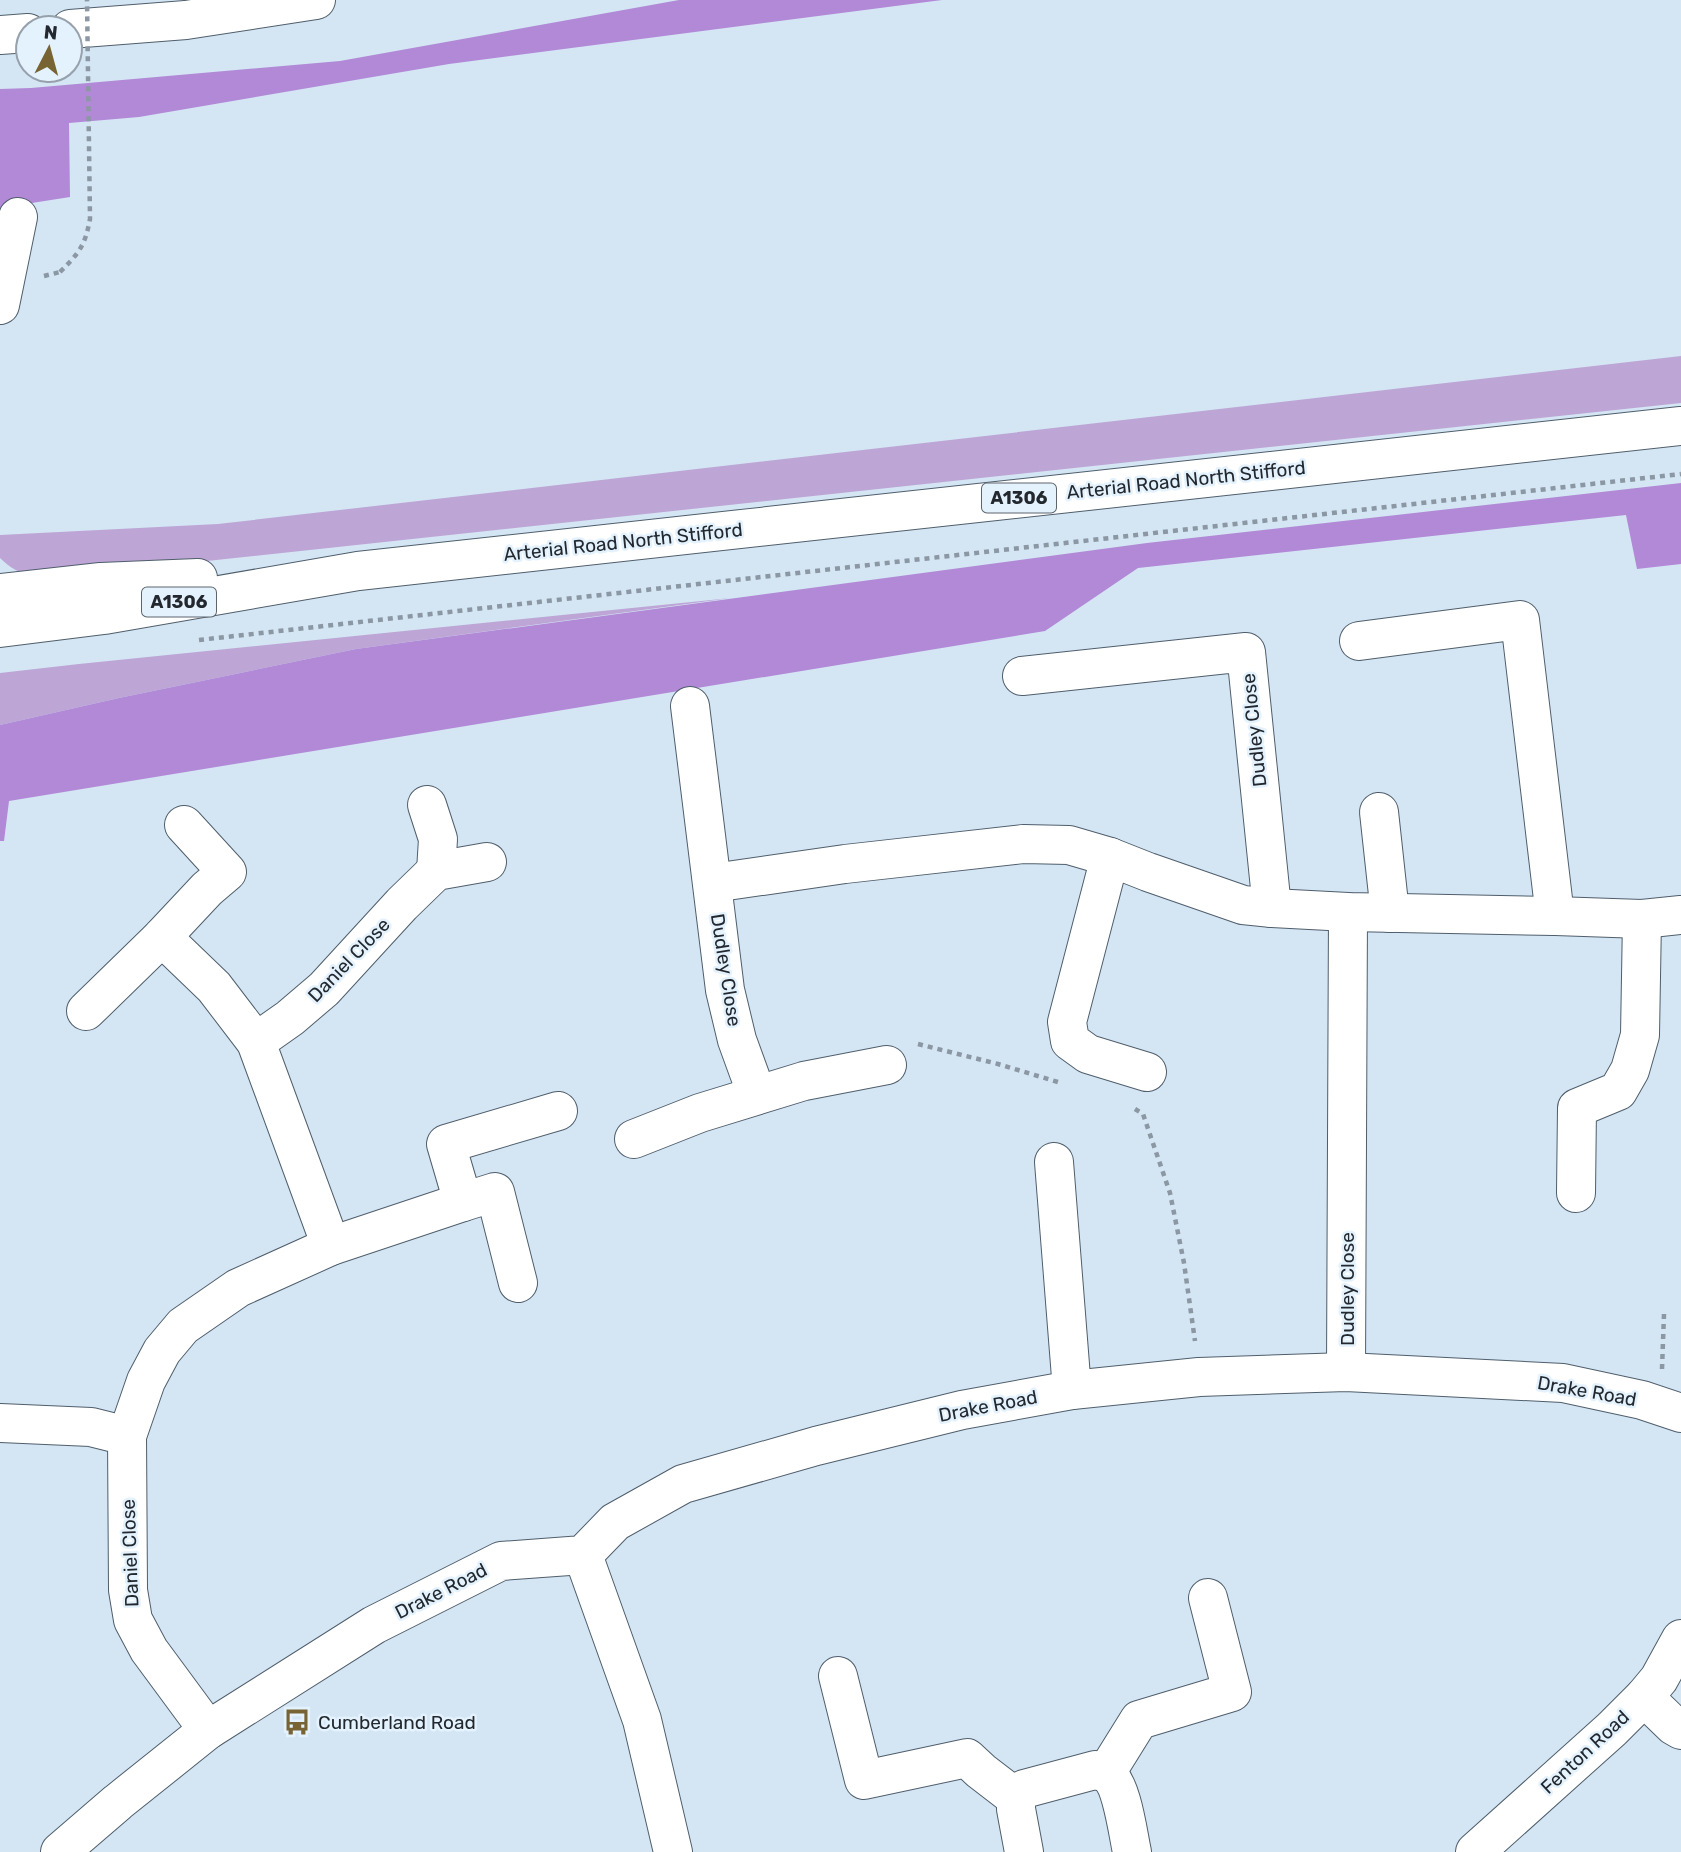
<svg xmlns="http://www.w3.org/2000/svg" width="1681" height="1852" viewBox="0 0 1681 1852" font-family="Rubik,sans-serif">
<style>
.green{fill:#bda5d5}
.forest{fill:#b189d6}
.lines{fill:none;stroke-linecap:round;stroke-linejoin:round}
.minor-casing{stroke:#4f5e6b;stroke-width:40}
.major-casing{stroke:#4f5e6b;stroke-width:40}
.highway-casing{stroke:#4f5e6b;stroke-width:40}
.path{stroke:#8b97a2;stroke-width:4.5;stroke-dasharray:5 5;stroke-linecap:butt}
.minor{stroke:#fff;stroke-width:38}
.major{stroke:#fff;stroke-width:38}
.highway{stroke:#fff;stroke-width:38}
.path-bridge{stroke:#8b97a2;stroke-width:4.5;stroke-dasharray:5 5;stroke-linecap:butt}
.labels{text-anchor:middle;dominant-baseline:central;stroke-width:5;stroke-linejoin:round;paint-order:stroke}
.shield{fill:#e4f2fe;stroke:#5c656c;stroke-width:2}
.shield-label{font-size:18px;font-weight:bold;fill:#22282e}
.street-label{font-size:19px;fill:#22282e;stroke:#e4f2fe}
.poi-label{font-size:19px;fill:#22282e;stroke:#e4f2fe;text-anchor:start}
</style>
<rect width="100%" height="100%" fill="#d4e5f4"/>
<g class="green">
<path d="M1681,356V403L57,577C30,574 21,578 0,558V535L218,524Z"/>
<path d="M731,598L356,649L119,698L0,725V673L79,664Z"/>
</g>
<g class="forest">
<path d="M679,0H942L449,64L139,117L69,123L70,197L0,208V89L31,88L340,61Z"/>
<path d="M1681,483V564L1637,569L1626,515L1138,568L1045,631L9,801L4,841H0V725L119,698L356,649L1147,543Z"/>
</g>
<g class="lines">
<g class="minor-casing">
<g id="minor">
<path d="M0,305L18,217"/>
<path d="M1359,641L1520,620L1555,916"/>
<path d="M1022,676L1246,652L1272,908"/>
<path d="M690,706L725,990L737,1040L757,1095"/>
<path d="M427,805L438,839L436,871"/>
<path d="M1379,812L1390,913"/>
<path d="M1110,857L1067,1022L1070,1041L1088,1054L1147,1072"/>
<path d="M713,883L845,864L1023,844L1069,845L1110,857L1148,872L1243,905L1272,908L1348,912L1555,916L1642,919L1681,915"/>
<path d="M162,937L214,987L256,1042L331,1246"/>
<path d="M86,1011L162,937L207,889L227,872L184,825"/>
<path d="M256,1042L290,1018L324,989L402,904L436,871L487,862"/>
<path d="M634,1139L700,1113L804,1081L887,1065"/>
<path d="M1054,1162L1072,1390"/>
<path d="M1576,1193L1577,1108L1618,1091L1630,1070L1640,1035L1642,919"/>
<path d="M518,1283L495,1192L463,1202L446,1144L558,1111"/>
<path d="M1346,1372L1348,912"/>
<path d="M0,1423L91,1427L127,1436"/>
<path d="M583,1555L642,1720L673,1852"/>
<path d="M838,1676L864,1780L967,1758L981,1771L1016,1798"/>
<path d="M1644,1697L1674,1726L1681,1730"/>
<path d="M208,1730L149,1650L133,1620L128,1590L127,1436L146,1381L162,1351L183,1326L238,1288L331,1246L463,1202"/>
<path d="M1106,1773L1139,1720L1232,1692L1208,1598"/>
<path d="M60,1852L118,1802L208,1730L374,1625L501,1561L583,1555L615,1522L683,1484L816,1446L962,1410L1072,1390L1199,1377L1346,1372L1563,1383L1642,1400L1681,1413"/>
<path d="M1024,1852L1016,1809V1798L1024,1789L1095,1770C1098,1771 1102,1771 1106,1773C1122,1783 1128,1834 1132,1852"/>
<path d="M1475,1852L1612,1729L1644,1697L1659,1679L1681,1639"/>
</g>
</g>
<g class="major-casing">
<g id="major">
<path d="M0,593L101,582L198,578"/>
<path d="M0,628L104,615L358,571L1681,426"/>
</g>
</g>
<g class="highway-casing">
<g id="highway">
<path d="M70,29L186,20L316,0"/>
<path d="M0,35L28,33"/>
</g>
</g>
<g class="path">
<path d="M44,276L60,272"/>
<path d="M199,640L1681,474"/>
<path d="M918,1044L998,1064L1058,1082"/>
<path d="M1135,1109L1143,1114L1170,1193L1184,1263L1195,1341"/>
<path d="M1662,1369L1664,1314"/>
</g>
<use href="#minor" class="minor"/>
<use href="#major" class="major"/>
<use href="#highway" class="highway"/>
<path class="path-bridge" d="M60,272C79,253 85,246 90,219L87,0"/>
</g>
<defs>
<g id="bus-bare" transform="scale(2.1)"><path d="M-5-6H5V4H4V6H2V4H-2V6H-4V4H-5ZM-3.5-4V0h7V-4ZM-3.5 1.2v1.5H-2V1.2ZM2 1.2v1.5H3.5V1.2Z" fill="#786433" stroke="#e4f2fe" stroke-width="2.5" paint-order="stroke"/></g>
</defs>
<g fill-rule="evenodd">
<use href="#bus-bare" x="297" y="1722"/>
</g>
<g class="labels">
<g class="shield">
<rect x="982" y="483.5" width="74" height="29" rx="5"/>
<rect x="142" y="587.5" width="74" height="29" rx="5"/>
</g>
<g class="shield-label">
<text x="1019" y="498">A1306</text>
<text x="179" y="602">A1306</text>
</g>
<g class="street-label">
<text transform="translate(1186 480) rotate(-6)">Arterial Road North Stifford</text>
<text transform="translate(623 542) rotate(-6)">Arterial Road North Stifford</text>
<text transform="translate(1254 730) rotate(-96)">Dudley Close</text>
<text transform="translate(349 960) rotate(-46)">Daniel Close</text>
<text transform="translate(726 970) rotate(81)">Dudley Close</text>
<text transform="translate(1347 1289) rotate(-90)">Dudley Close</text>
<text transform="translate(1587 1391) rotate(10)">Drake Road</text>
<text transform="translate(988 1406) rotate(-11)">Drake Road</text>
<text transform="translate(130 1553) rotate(-92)">Daniel Close</text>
<text transform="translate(441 1591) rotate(-27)">Drake Road</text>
<text transform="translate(1585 1752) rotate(-43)">Fenton Road</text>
</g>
<g class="poi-label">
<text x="318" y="1722">Cumberland Road</text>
</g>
</g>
<g transform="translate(49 49) rotate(6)"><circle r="33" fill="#e4f2fe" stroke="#96a1ab" stroke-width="2"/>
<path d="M0-5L12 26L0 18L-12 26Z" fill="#786433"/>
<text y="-10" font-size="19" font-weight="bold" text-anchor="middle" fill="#22282e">N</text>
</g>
</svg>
